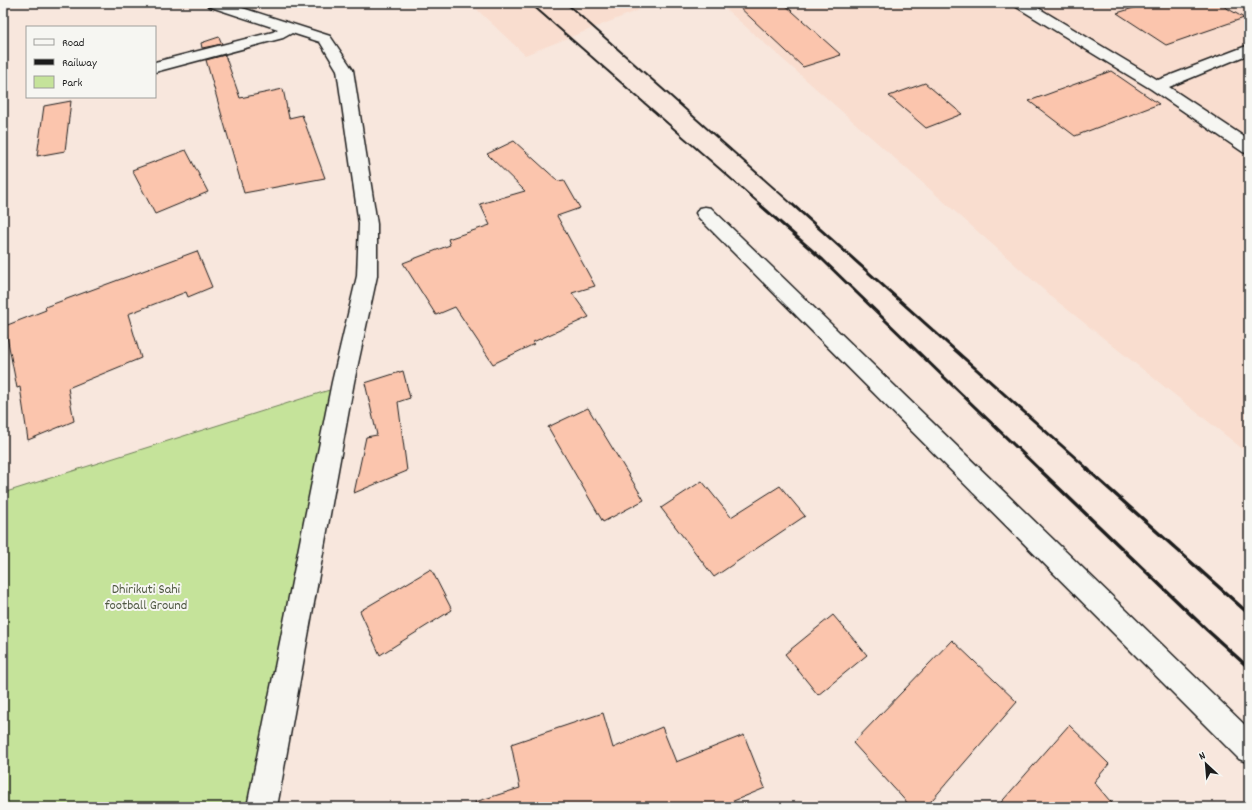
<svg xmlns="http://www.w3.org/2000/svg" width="1252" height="810" viewBox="0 0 1252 810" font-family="Dekko,sans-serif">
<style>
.built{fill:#f9ddcf}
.green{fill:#c5e39a;stroke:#70805b}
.building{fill:#fbc5ad;stroke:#1c1c1c}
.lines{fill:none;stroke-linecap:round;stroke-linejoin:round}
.minor-casing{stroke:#1c1c1c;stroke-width:3}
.minor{fill:#f6f6f2;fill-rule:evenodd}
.rail-far2{stroke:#1c1c1c;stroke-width:2}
.rail-far1{stroke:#1c1c1c;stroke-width:3}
.rail{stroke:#1c1c1c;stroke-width:3.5}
.labels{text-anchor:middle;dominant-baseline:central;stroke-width:4;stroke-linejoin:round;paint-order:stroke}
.park-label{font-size:14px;fill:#4f5842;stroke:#f6f6f2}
</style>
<rect width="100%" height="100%" fill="#f8e7dd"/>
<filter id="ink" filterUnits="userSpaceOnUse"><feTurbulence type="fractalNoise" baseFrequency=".025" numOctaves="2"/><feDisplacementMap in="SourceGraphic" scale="8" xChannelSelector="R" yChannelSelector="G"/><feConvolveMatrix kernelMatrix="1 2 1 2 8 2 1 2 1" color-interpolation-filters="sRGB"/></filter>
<g filter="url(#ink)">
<g class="built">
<path d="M470,3H630L639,10L525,55Z"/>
<path d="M719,3H1249V454L1053,298Z"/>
</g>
<path class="green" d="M339,387L247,807H3V493Z"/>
<g class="building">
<path d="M735,3H783L841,55L803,67Z"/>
<path d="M1150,3H1218L1244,18L1166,45L1117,13Z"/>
<path d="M219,37L222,44L202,48L201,43Z"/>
<path d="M225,55L240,98L283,89L289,118L302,115L325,178L244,193L206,60Z"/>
<path d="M1111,71L1159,104L1075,136L1029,101Z"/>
<path d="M925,83L962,114L926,128L889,96Z"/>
<path d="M71,101L65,151L37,156L44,106Z"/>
<path d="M514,141L558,181L564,180L580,208L557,216L595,286L572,293L589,317L533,342L534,344L493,364L455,307L436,315L403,263L450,245L448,239L490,225L480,204L525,191L487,154Z"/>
<path d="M186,150L208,192L155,214L132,170Z"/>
<path d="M197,251L212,287L188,297L186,292L128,314L141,358L68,388L74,421L28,440L20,387L17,388L5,326L46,310L45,307Z"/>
<path d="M403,371L410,398L398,402L407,471L354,493L366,437L377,435L365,383Z"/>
<path d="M588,408L644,500L603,522L548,427Z"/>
<path d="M702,481L731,517L780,486L805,516L714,577L661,508Z"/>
<path d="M431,569L452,610L380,655L360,611Z"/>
<path d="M833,615L867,655L818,695L785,654Z"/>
<path d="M952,640L1017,702L926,807H911L853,743Z"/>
<path d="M603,713L613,748L662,727L676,762L744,735L765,788L719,807H476L475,802L520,788L511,744Z"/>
<path d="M1069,725L1109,764L1094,782L1115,807H997Z"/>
</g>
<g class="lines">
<g class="minor-casing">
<g id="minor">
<path d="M206,3H227L330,36L353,70L377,224V276L354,382L277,807H247L332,382L357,276L359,224L337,70L320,42L292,33L283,38L155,72V62L273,32L278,29L208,6Z"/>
<path d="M1013,3H1030L1158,80L1249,45V54L1169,87L1249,140V154L1243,152L1151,89L1015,6Z"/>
<path d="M705,207L711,208L1249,729V763L1239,759L699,218L696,213L699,208Z"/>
</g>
</g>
<use href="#minor" class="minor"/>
<g class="rail-far2">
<path d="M530,3L761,205"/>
<path d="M566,3L793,205"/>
</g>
<g class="rail-far1">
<path d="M759,204L823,260L1040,470"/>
<path d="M792,204L1089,470"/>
</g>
<g class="rail">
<path d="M1039,469L1207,630L1249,668"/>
<path d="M1087,469L1249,614"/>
</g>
</g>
</g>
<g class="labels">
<g class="park-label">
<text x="146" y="590">Dhirikuti Sahi<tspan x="146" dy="16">football Ground</tspan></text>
</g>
</g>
<rect width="1252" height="810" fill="none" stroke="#f6f6f2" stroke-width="16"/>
<rect x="8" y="8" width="1236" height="794" fill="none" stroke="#1c1c1c" stroke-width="1.5" filter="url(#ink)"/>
<rect x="26" y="26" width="130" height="72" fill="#f6f6f2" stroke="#9f9f9c"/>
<rect x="34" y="39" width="20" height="6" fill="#f6f6f2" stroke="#9f9f9c"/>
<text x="62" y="46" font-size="12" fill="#1c1c1c">Road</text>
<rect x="34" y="59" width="20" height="6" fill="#1c1c1c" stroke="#9f9f9c"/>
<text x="62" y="66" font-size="12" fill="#1c1c1c">Railway</text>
<rect x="34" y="76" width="20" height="12" fill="#c5e39a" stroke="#9f9f9c"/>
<text x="62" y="86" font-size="12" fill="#1c1c1c">Park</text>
<g transform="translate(1206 764) rotate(334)" stroke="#f6f6f2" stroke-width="3" paint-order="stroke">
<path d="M0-3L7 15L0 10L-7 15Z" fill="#1c1c1c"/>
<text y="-6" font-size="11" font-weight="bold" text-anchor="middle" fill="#1c1c1c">N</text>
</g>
</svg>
